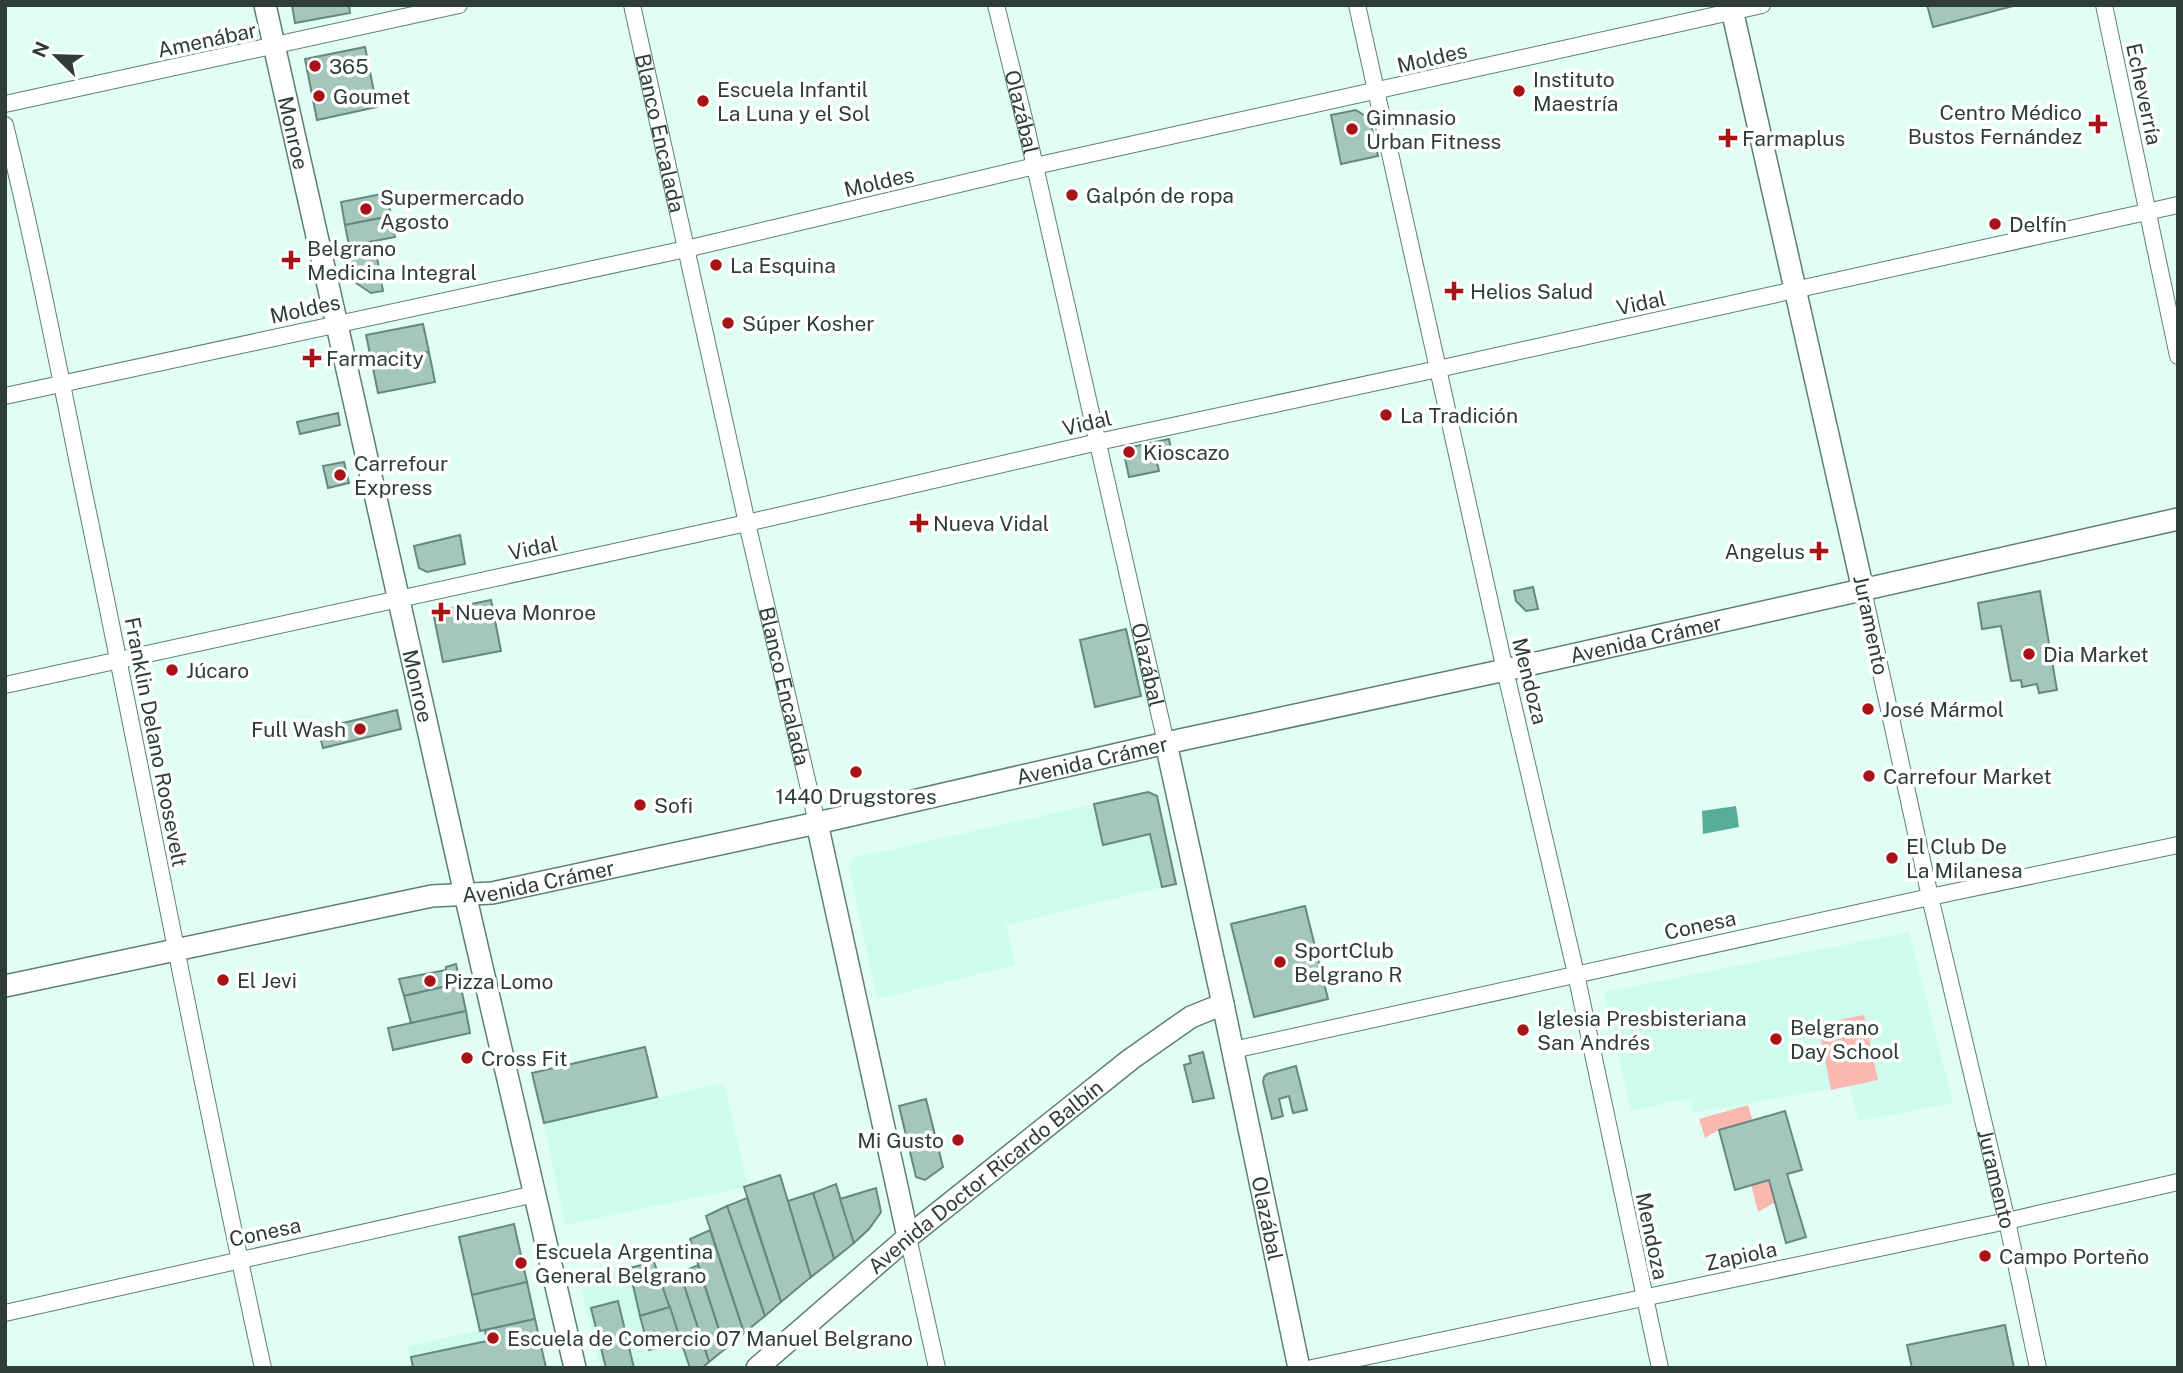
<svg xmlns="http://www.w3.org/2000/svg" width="2183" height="1373" viewBox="0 0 2183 1373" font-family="'Public Sans',sans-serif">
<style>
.built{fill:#cdfbed}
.green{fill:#fbb8b0}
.water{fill:#56ae98}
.building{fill:#a4c7bc;stroke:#67887f;stroke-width:2}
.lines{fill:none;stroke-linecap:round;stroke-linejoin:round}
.street-casing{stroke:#5e7f75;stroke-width:18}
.secondary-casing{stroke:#5e7f75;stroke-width:24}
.street{stroke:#fff;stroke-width:16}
.secondary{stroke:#fff;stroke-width:21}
.poi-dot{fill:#a81317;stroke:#fff;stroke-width:2.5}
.labels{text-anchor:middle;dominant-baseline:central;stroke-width:7;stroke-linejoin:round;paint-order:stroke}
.street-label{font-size:21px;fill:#2f3d38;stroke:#fff}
.poi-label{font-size:21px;fill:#2f3d38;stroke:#fff;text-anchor:start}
</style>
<rect width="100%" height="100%" fill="#e1fef5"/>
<g class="built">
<path d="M1148,792L1157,796L1176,884L1006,925L1015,965L877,999L849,867L853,858Z"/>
<path d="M1909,932L1953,1103L1859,1121L1849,1086L1692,1113L1691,1098L1631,1111L1604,992Z"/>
<path d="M724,1083L748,1187L565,1225L544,1123Z"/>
<path d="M654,1262L690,1368H601L579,1279Z"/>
<path d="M535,1319L546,1368H413L408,1346Z"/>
</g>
<g class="green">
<path d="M1864,1015L1878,1080L1831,1090L1818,1024Z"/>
<path d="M1748,1105L1776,1202L1758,1212L1736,1125L1719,1130L1705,1138L1699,1119Z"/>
</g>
<path class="water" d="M1736,806L1739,827L1703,834L1702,811Z"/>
<g class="building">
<path d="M292,5H349L350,13L295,23Z"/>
<path d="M1927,5H2017L1933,27Z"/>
<path d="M365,47L377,107L317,120L305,59Z"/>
<path d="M1356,110L1370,119L1378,156L1341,164L1331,115Z"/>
<path d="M387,193L391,216L345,225L341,202Z"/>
<path d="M391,216L395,237L349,246L345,225Z"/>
<path d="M374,241L383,291L371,293L356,283L349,246Z"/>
<path d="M423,324L429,352L372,363L366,335Z"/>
<path d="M429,352L435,382L378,393L372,363Z"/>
<path d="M338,413L340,425L300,434L297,422Z"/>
<path d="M1169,439L1172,455L1156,458L1159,471L1129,477L1123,449Z"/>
<path d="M344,462L349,483L328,488L323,466Z"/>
<path d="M460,535L465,564L427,572L419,568L414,546Z"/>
<path d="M1533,587L1538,609L1526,611L1516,601L1514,591Z"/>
<path d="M2040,591L2057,690L2039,693L2037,684L2022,687L2021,680L2011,681L2001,626L1982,629L1978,603Z"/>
<path d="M491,600L501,651L443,662L433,612Z"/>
<path d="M1126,629L1141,696L1095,707L1080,640Z"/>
<path d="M397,710L401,729L323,748L318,729Z"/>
<path d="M1148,792L1157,796L1176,884L1162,887L1150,834L1103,845L1094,804Z"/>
<path d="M1305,906L1328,999L1254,1017L1231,924Z"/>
<path d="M456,964L460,983L404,996L399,979L446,970V967Z"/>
<path d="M460,983L466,1011L411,1023L404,996Z"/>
<path d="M466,1011L470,1033L393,1050L388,1028Z"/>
<path d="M645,1047L657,1097L544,1123L532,1073Z"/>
<path d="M1203,1052L1214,1098L1193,1102L1184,1065L1191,1063L1189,1056Z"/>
<path d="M1296,1066L1307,1110L1293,1113L1289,1096L1279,1099L1283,1116L1272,1119L1263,1082L1264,1077L1267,1074Z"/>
<path d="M926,1099L943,1167L925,1180L916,1177L899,1106Z"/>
<path d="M1785,1111L1802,1170L1787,1174L1806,1237L1786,1243L1769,1180L1735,1190L1719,1130Z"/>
<path d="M780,1175L811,1277L781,1302L744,1187Z"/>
<path d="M836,1184L854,1243L834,1259L813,1193Z"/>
<path d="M876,1188L881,1212L869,1229L854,1243L840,1199Z"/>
<path d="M813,1193L834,1259L811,1277L788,1201Z"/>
<path d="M747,1198L781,1302L765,1316L727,1206Z"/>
<path d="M727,1206L765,1316L744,1333L706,1216Z"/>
<path d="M514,1224L527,1282L472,1295L459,1237Z"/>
<path d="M710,1230L744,1333L725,1349L690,1239Z"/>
<path d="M654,1262L670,1307L640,1316L629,1268Z"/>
<path d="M698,1265L725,1349L709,1362L680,1273Z"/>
<path d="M680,1273L709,1362L702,1368H690L661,1282Z"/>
<path d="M527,1282L535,1319L480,1331L472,1295Z"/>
<path d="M618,1301L634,1368H606L591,1308Z"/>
<path d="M670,1307L681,1342L649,1350L640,1316Z"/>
<path d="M535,1319L546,1368H413L411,1357L487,1341L485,1330Z"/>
<path d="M2005,1325L2014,1368H1912L1907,1345Z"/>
</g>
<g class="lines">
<g class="street-casing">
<g id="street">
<path id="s1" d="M632,5L747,523L817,823"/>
<path id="s2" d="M996,5L1027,131L1166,743"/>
<path d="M1357,5L1505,670L1576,974L1660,1368"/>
<path d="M2104,5L2178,356"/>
<path d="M5,104L459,5"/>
<path d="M5,125C35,246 59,370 84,493C145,784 199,1077 263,1368"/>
<path d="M5,396L686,249L1035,166L1762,5"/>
<path id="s3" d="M1863,590L1930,897L2007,1221L2038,1368"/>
<path d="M5,685L747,523L1098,442L1438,369L2178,205"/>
<path d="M1233,1050L1930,897L2178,845"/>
<path d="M908,1237L937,1368"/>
<path d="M5,1313L535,1194"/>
<path d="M1312,1368L2007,1221L2178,1182"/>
</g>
</g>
<g class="secondary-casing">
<g id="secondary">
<path id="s4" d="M265,5L465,894L575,1368"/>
<path d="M1731,5L1863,590"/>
<path id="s5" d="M1166,743L1223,1004L1299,1368"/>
<path d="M817,823L908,1237"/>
<path id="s6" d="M5,986L432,896L492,893L817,823L1166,743L1505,670L2178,519"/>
<path id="s7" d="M757,1368L908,1237L1131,1059L1191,1017L1223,1004"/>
</g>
</g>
<use href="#street" class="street"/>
<use href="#secondary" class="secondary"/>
</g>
<g class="poi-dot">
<circle cx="315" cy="66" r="7"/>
<circle cx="1519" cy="91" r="7"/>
<circle cx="319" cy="96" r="7"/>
<circle cx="703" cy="101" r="7"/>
<path d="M2094.5 113.5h7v7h7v7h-7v7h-7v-7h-7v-7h7z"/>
<circle cx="1352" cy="129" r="7"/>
<path d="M1724.5 127.5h7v7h7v7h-7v7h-7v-7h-7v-7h7z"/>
<circle cx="1072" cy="195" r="7"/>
<circle cx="366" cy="209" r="7"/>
<circle cx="1995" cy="224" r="7"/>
<path d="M287.5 249.5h7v7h7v7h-7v7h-7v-7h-7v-7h7z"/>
<circle cx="716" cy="265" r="7"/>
<path d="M1450.5 280.5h7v7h7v7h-7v7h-7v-7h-7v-7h7z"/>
<circle cx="728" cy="323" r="7"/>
<path d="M308.5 347.5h7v7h7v7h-7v7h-7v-7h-7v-7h7z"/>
<circle cx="1386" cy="415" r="7"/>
<circle cx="1129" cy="452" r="7"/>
<circle cx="340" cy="475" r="7"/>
<path d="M915.5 512.5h7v7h7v7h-7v7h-7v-7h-7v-7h7z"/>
<path d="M1815.5 540.5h7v7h7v7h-7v7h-7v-7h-7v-7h7z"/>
<path d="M437.5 601.5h7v7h7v7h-7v7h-7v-7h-7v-7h7z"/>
<circle cx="2029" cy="654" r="7"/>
<circle cx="172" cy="670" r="7"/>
<circle cx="1868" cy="709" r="7"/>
<circle cx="360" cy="729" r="7"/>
<circle cx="856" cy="772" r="7"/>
<circle cx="1869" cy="776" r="7"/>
<circle cx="640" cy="805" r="7"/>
<circle cx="1892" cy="858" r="7"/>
<circle cx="1280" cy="962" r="7"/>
<circle cx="223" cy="980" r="7"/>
<circle cx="430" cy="981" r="7"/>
<circle cx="1523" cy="1030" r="7"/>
<circle cx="1776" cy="1039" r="7"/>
<circle cx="467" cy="1058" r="7"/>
<circle cx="958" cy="1140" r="7"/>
<circle cx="1985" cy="1256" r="7"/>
<circle cx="521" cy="1263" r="7"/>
<circle cx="493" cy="1338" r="7"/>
</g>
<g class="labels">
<g class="street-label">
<text transform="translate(207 40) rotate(-12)">Amenábar</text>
<text transform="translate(1432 58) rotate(-13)">Moldes</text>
<text transform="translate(2144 94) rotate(78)">Echeverría</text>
<text stroke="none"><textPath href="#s2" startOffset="110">Olazábal</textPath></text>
<text stroke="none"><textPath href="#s1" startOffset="131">Blanco Encalada</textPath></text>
<text stroke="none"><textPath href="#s4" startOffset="131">Monroe</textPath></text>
<text transform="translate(879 182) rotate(-13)">Moldes</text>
<text transform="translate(1641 303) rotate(-12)">Vidal</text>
<text transform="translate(305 309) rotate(-12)">Moldes</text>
<text transform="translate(1087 423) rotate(-13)">Vidal</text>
<text transform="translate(533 548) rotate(-12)">Vidal</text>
<text transform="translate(1871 625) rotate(78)">Juramento</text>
<text stroke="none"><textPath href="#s6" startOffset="1678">Avenida Crámer</textPath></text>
<text stroke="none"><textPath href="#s2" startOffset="677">Olazábal</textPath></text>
<text transform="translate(1530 681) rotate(76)">Mendoza</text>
<text stroke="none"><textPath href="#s1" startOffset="698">Blanco Encalada</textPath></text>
<text stroke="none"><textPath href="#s4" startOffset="698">Monroe</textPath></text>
<text transform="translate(156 742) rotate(79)">Franklin Delano Roosevelt</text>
<text stroke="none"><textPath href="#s6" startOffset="1111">Avenida Crámer</textPath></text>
<text stroke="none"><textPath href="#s6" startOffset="544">Avenida Crámer</textPath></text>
<text transform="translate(1700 925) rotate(-12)">Conesa</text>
<text stroke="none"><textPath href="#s7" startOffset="298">Avenida Doctor Ricardo Balbín</textPath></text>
<text stroke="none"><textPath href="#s3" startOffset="604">Juramento</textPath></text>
<text stroke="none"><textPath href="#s5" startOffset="486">Olazábal</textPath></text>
<text transform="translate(265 1232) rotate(-12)">Conesa</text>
<text transform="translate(1652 1236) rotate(78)">Mendoza</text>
<text transform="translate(1741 1256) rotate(-12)">Zapiola</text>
</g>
<g class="poi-label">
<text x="329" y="66">365</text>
<text x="1533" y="79">Instituto<tspan x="1533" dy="24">Maestría</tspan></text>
<text x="717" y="89">Escuela Infantil<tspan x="717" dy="24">La Luna y el Sol</tspan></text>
<text x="333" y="96">Goumet</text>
<text x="2082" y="112" text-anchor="end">Centro Médico<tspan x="2082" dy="24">Bustos Fernández</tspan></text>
<text x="1366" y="117">Gimnasio<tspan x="1366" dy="24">Urban Fitness</tspan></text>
<text x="1742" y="138">Farmaplus</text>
<text x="1086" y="195">Galpón de ropa</text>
<text x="380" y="197">Supermercado<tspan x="380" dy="24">Agosto</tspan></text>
<text x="2009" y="224">Delfín</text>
<text x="307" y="248">Belgrano<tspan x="307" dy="24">Medicina Integral</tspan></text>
<text x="730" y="265">La Esquina</text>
<text x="1470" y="291">Helios Salud</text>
<text x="742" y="323">Súper Kosher</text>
<text x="326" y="358">Farmacity</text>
<text x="1400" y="415">La Tradición</text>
<text x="1143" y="452">Kioscazo</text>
<text x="354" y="463">Carrefour<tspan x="354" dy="24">Express</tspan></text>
<text x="933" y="523">Nueva Vidal</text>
<text x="1805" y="551" text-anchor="end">Angelus</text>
<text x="455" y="612">Nueva Monroe</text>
<text x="2043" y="654">Dia Market</text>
<text x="186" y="670">Júcaro</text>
<text x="1882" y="709">José Mármol</text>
<text x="346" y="729" text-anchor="end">Full Wash</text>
<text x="1883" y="776">Carrefour Market</text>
<text x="856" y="796" text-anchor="middle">1440 Drugstores</text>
<text x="654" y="805">Sofi</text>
<text x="1906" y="846">El Club De<tspan x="1906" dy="24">La Milanesa</tspan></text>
<text x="1294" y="950">SportClub<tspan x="1294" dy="24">Belgrano R</tspan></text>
<text x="237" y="980">El Jevi</text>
<text x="444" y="981">Pizza Lomo</text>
<text x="1537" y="1018">Iglesia Presbisteriana<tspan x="1537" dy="24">San Andrés</tspan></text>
<text x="1790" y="1027">Belgrano<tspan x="1790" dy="24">Day School</tspan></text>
<text x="481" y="1058">Cross Fit</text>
<text x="944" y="1140" text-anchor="end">Mi Gusto</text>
<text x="535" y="1251">Escuela Argentina<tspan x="535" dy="24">General Belgrano</tspan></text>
<text x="1999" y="1256">Campo Porteño</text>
<text x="507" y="1338">Escuela de Comercio 07 Manuel Belgrano</text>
</g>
</g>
<rect width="2183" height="1373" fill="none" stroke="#2f3d38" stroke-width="14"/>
<g transform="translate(56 56) rotate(293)" stroke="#ffffff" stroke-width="5" paint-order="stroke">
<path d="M0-5L12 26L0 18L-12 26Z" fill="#2f3d38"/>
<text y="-10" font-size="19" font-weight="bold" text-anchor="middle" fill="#2f3d38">N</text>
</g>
</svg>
